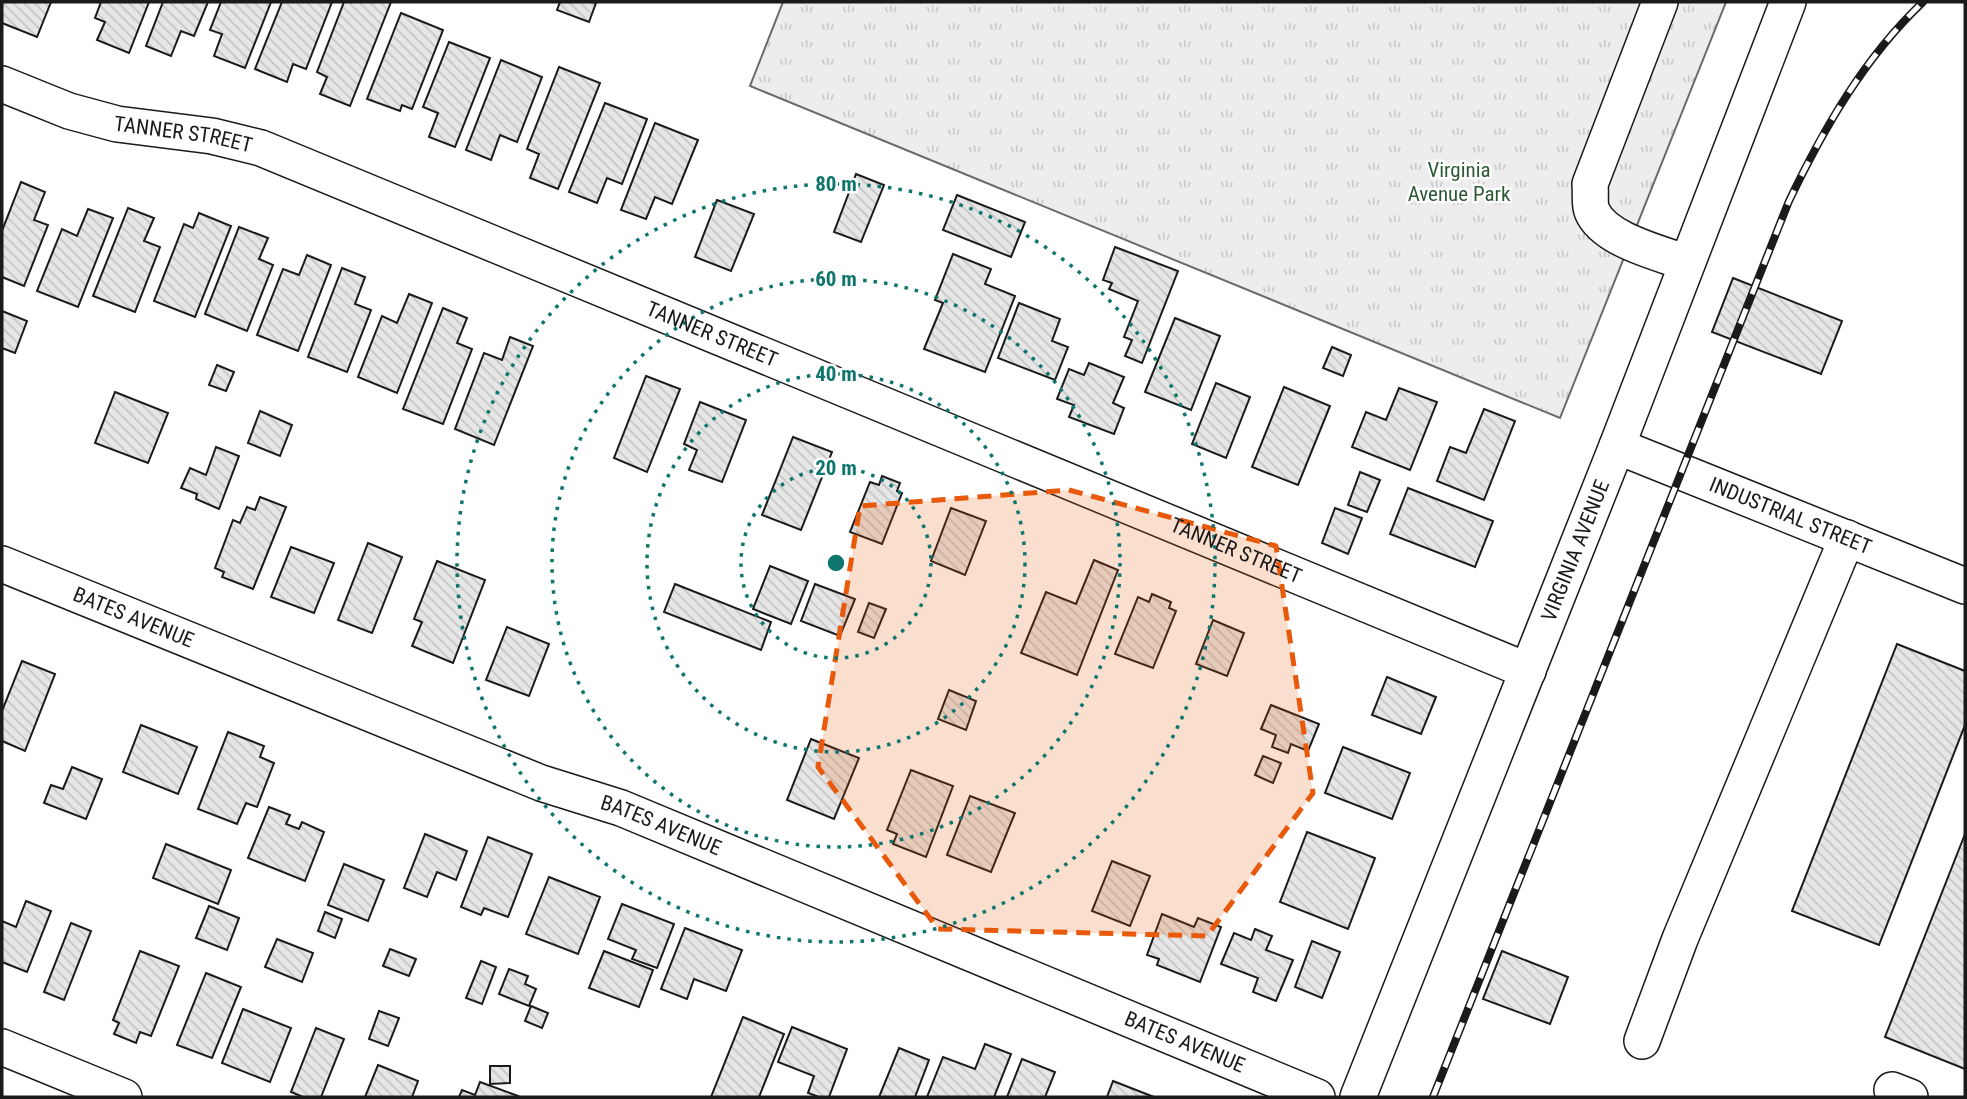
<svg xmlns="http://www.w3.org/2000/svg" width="1967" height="1099" viewBox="0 0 1967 1099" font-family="'Roboto Condensed',sans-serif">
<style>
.park{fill:url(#park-tufts);stroke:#6a6a6a;stroke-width:2}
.building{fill:url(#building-back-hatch);stroke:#1a1a1a;stroke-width:2}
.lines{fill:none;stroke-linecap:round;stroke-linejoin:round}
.minor-casing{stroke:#1a1a1a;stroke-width:38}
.minor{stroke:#fff;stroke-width:35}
.rail-casing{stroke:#1a1a1a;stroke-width:8}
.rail{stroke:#fff;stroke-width:5;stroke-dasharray:16;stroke-linecap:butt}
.marked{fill:#e8590c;fill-opacity:0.2;stroke:#e8590c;stroke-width:5;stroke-dasharray:14 9;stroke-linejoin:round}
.ring{fill:none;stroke:#0f766e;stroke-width:3.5;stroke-dasharray:3.5 7}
.labels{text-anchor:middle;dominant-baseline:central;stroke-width:5;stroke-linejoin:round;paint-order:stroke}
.street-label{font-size:21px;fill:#1a1a1a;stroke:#fff}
.park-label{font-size:21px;fill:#2b5a34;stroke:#fff}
.centre{fill:#0f766e;stroke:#fff;stroke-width:3.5}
.ring-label{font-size:21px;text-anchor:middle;font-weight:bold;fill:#0f766e;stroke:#fff;stroke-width:5;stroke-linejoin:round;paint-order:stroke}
</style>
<defs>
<pattern id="park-tufts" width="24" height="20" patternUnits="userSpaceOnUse" patternTransform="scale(1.75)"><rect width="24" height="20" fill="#ededed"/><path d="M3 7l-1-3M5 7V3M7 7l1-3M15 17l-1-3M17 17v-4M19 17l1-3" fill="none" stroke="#cbcbcb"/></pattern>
<pattern id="building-back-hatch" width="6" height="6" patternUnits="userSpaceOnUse" patternTransform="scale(1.75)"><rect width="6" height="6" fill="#e6e6e6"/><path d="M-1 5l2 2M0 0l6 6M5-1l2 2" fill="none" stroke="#c5c5c5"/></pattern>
</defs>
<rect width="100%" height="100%" fill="#fff"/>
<path class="park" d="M783,2H1726L1560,418L750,86Z"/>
<g class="building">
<path d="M2,2H51L37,37L2,23Z"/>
<path d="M101,2H149L129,53L97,40L105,22L95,18Z"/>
<path d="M163,2H208L194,36L181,31L171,56L146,46Z"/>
<path d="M221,2H271L245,68L214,56L222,34L210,30Z"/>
<path d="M282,2H332L306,69L293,64L287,82L255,69Z"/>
<path d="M344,2H391L350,106L320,94L327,77L317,72Z"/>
<path d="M560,2H592L596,3L589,22L557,10Z"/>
<path d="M401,13L443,30L412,109L402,105L400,111L367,99Z"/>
<path d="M449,42L490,58L455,147L429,137L438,113L423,107Z"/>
<path d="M501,60L542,77L517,142L500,135L491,160L466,150Z"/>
<path d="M559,67L600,83L558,189L530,178L539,154L527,149Z"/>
<path d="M605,103L647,119L622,184L607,178L597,203L569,192Z"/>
<path d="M655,123L698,140L672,204L655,197L646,219L621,210Z"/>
<path d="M856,174L884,185L861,242L834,232Z"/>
<path d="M21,182L45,192L34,220L48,225L24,286L2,277V231Z"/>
<path d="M957,195L1025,222L1011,257L943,230Z"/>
<path d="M717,200L754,214L731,271L695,257Z"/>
<path d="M128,208L154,218L144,241L160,247L135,312L93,296Z"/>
<path d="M88,209L113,218L78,307L37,291L62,229L77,236Z"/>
<path d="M199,213L231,226L195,317L154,301L184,224L193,228Z"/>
<path d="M239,227L268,238L259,259L273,265L247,331L205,314Z"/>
<path d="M1115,247L1178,271L1142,363L1125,356L1132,340L1124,337L1138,301L1109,289L1112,283L1103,280Z"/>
<path d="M953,254L991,269L985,284L1015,296L985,372L924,349L943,303L935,300Z"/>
<path d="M307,255L331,265L298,351L257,335L283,269L299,275Z"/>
<path d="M342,268L365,277L355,304L371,310L347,372L308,357Z"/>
<path d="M1733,278L1842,321L1821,374L1712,332Z"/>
<path d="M409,294L432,303L397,393L358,377L382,316L397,323Z"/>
<path d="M1019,303L1060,319L1052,341L1068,347L1055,380L998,358Z"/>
<path d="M443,308L467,318L457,343L472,349L443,424L403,409Z"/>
<path d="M2,311L27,321L15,353L2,348Z"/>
<path d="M1175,318L1220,336L1191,410L1145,392Z"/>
<path d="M510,337L533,346L494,445L455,429L484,353L502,360Z"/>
<path d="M1332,347L1351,355L1343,376L1323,368Z"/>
<path d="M1089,363L1124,377L1113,403L1124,408L1114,434L1069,417L1074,405L1057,399L1069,369L1084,375Z"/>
<path d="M217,365L234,372L226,391L209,385Z"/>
<path d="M646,376L680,389L647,472L614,458Z"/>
<path d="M1216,383L1250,397L1226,458L1192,444Z"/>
<path d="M1284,387L1330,406L1298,485L1252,467Z"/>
<path d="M1399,388L1437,402L1410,470L1352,447L1366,412L1386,420Z"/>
<path d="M115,392L168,413L148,463L95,443Z"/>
<path d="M700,402L746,420L722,482L689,470L697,450L684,444Z"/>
<path d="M1484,409L1515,421L1484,500L1437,481L1450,447L1466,453Z"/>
<path d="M260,411L292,425L280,456L248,443Z"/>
<path d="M793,437L832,452L801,530L762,515Z"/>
<path d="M216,447L239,456L219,509L196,499L197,494L181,488L190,468L206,475Z"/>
<path d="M1360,472L1380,480L1367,512L1348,505Z"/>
<path d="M882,476L900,483L897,491L902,493L882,544L850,532L870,482L879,485Z"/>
<path d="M1408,488L1493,521L1475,567L1390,534Z"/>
<path d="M260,497L286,507L253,589L222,577L224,572L215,568L233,520L240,523L247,507L255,510Z"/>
<path d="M951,508L986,521L965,575L931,561Z"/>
<path d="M1335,508L1362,518L1348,554L1322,543Z"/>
<path d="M368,543L402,557L372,633L338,620Z"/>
<path d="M291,547L334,563L314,613L271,597Z"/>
<path d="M1094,560L1118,570L1077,675L1021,653L1046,592L1076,604Z"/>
<path d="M437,561L485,580L453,663L412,646L422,622L414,619Z"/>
<path d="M770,566L808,581L791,624L753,609Z"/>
<path d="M675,584L771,622L761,650L664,612Z"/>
<path d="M815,584L855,599L840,636L801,621Z"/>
<path d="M1152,594L1171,602L1169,608L1176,611L1153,668L1115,654L1138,597L1149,602Z"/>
<path d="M869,603L886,609L874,638L858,632Z"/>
<path d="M1213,620L1244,633L1227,676L1196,664Z"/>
<path d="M507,627L549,644L529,696L486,680Z"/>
<path d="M1897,644L1965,671V725L1879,945L1792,911Z"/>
<path d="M22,661L55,674L25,751L2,741V711Z"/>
<path d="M1387,677L1436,697L1421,734L1372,715Z"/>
<path d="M949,690L976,701L966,730L938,719Z"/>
<path d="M1271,705L1319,724L1308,751L1291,744L1288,753L1272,747L1276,735L1261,729Z"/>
<path d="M141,725L197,747L178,794L123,772Z"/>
<path d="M228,732L264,746L260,757L274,763L257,807L246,803L237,824L198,809Z"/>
<path d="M811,739L859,758L834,819L787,800Z"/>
<path d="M1343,747L1410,773L1392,819L1325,793Z"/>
<path d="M1263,756L1281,763L1273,783L1255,775Z"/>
<path d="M72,767L102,779L86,819L44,803L51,785L63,789Z"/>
<path d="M911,770L953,786L926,857L893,844L897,834L887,830Z"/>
<path d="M970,796L1015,813L991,872L947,855Z"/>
<path d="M269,807L290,815L286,824L299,829L302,822L324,832L305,881L248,858Z"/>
<path d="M1307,832L1375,858L1348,929L1280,902Z"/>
<path d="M425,834L467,851L456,880L437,872L427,897L404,888Z"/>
<path d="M1965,834V1069L1885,1037Z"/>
<path d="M488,837L532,854L508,917L484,908L481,915L461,907Z"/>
<path d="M166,844L231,870L218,904L153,878Z"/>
<path d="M1112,861L1150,876L1130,926L1092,911Z"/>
<path d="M344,864L384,880L368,921L328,905Z"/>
<path d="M549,877L600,897L578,954L526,934Z"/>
<path d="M26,901L51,911L27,972L2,962V921L16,927Z"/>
<path d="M622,904L674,924L657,968L632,959L636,950L608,939Z"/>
<path d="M209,906L239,918L227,950L196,938Z"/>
<path d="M325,912L342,919L335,938L318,931Z"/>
<path d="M1162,914L1194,927L1198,918L1221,927L1200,982L1157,965L1159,959L1147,955Z"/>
<path d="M71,923L91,931L64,1000L44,992Z"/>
<path d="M685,928L742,950L726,991L694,979L687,999L661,989Z"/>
<path d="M1255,929L1272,936L1266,950L1293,960L1276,1001L1253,992L1258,978L1221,964L1234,933L1251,940Z"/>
<path d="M277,939L313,953L302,982L265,967Z"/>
<path d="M1312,941L1340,952L1322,998L1295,987Z"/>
<path d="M390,949L416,959L409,976L383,966Z"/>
<path d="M140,951L179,966L151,1036L140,1032L136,1043L114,1034L119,1023L113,1020Z"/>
<path d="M604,951L653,970L639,1007L589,988Z"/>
<path d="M1502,951L1568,977L1550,1024L1483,999Z"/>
<path d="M481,961L496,967L482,1004L466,998Z"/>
<path d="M509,969L528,976L525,984L536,989L529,1006L499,994Z"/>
<path d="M206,973L241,987L212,1058L177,1045Z"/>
<path d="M531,1006L548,1013L542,1028L525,1021Z"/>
<path d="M243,1009L291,1028L270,1082L222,1063Z"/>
<path d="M379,1011L399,1018L388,1046L369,1039Z"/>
<path d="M743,1017L784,1034L759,1097H711Z"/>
<path d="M792,1027L847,1049L829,1097H819L808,1093L814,1076L778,1062Z"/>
<path d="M316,1028L344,1039L321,1097H303L291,1092Z"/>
<path d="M985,1044L1011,1054L994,1097H927L943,1057L975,1069Z"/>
<path d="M899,1048L929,1060L915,1097H879Z"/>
<path d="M1022,1059L1055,1072L1045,1097H1007Z"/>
<path d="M378,1065L418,1081L412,1097H365Z"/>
<path d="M490,1066H510V1083L490,1084Z"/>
<path d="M1113,1081L1154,1097H1107Z"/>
<path d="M480,1082L518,1096L517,1097H459L462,1090L475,1095Z"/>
</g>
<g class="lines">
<g class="minor-casing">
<g id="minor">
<path d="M1660,2L1590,184C1591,192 1589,204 1592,211C1604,240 1660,253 1687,263"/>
<path id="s1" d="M2,84L69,111L117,124L212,136L261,148L1528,671"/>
<path id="s2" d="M1617,446L1965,586"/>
<path id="s3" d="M2,564L541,783L621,808L1317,1097"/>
<path d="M1642,1041L1680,939L1847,538"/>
<path d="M2,1047L124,1097"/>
<path d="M1892,1090L1910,1097"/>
<path id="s4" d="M1358,1097L1617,446L1788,2"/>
</g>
</g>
<use href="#minor" class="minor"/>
<g class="rail-casing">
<path id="rail" d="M1433,1097L1789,201C1824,128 1864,58 1923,2"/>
</g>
<use href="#rail" class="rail"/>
</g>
<path class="marked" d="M1069,490L1276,546L1313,793L1207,936L938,929L818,767L860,506Z"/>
<g class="ring">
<circle cx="836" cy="563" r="95"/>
<circle cx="836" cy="563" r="189"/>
<circle cx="836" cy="563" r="284"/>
<circle cx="836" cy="563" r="379"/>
</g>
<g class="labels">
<g class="street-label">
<text stroke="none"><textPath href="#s1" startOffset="189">TANNER STREET</textPath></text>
<text stroke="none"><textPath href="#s1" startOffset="756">TANNER STREET</textPath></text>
<text stroke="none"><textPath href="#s2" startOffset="187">INDUSTRIAL STREET</textPath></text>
<text stroke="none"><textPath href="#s1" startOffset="1323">TANNER STREET</textPath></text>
<text stroke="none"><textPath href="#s4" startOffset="588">VIRGINIA AVENUE</textPath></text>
<text stroke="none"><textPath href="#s3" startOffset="142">BATES AVENUE</textPath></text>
<text stroke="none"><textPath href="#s3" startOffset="709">BATES AVENUE</textPath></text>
<text stroke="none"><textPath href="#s3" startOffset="1276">BATES AVENUE</textPath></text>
</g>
<g class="park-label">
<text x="1459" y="170">Virginia<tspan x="1459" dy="24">Avenue Park</tspan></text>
</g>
</g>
<circle cx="836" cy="563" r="10" class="centre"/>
<g class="ring-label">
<text x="836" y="191">80 m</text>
<text x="836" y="286">60 m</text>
<text x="836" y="381">40 m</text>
<text x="836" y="475">20 m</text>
</g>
<rect width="1967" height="1099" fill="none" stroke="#1a1a1a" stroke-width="7"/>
</svg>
